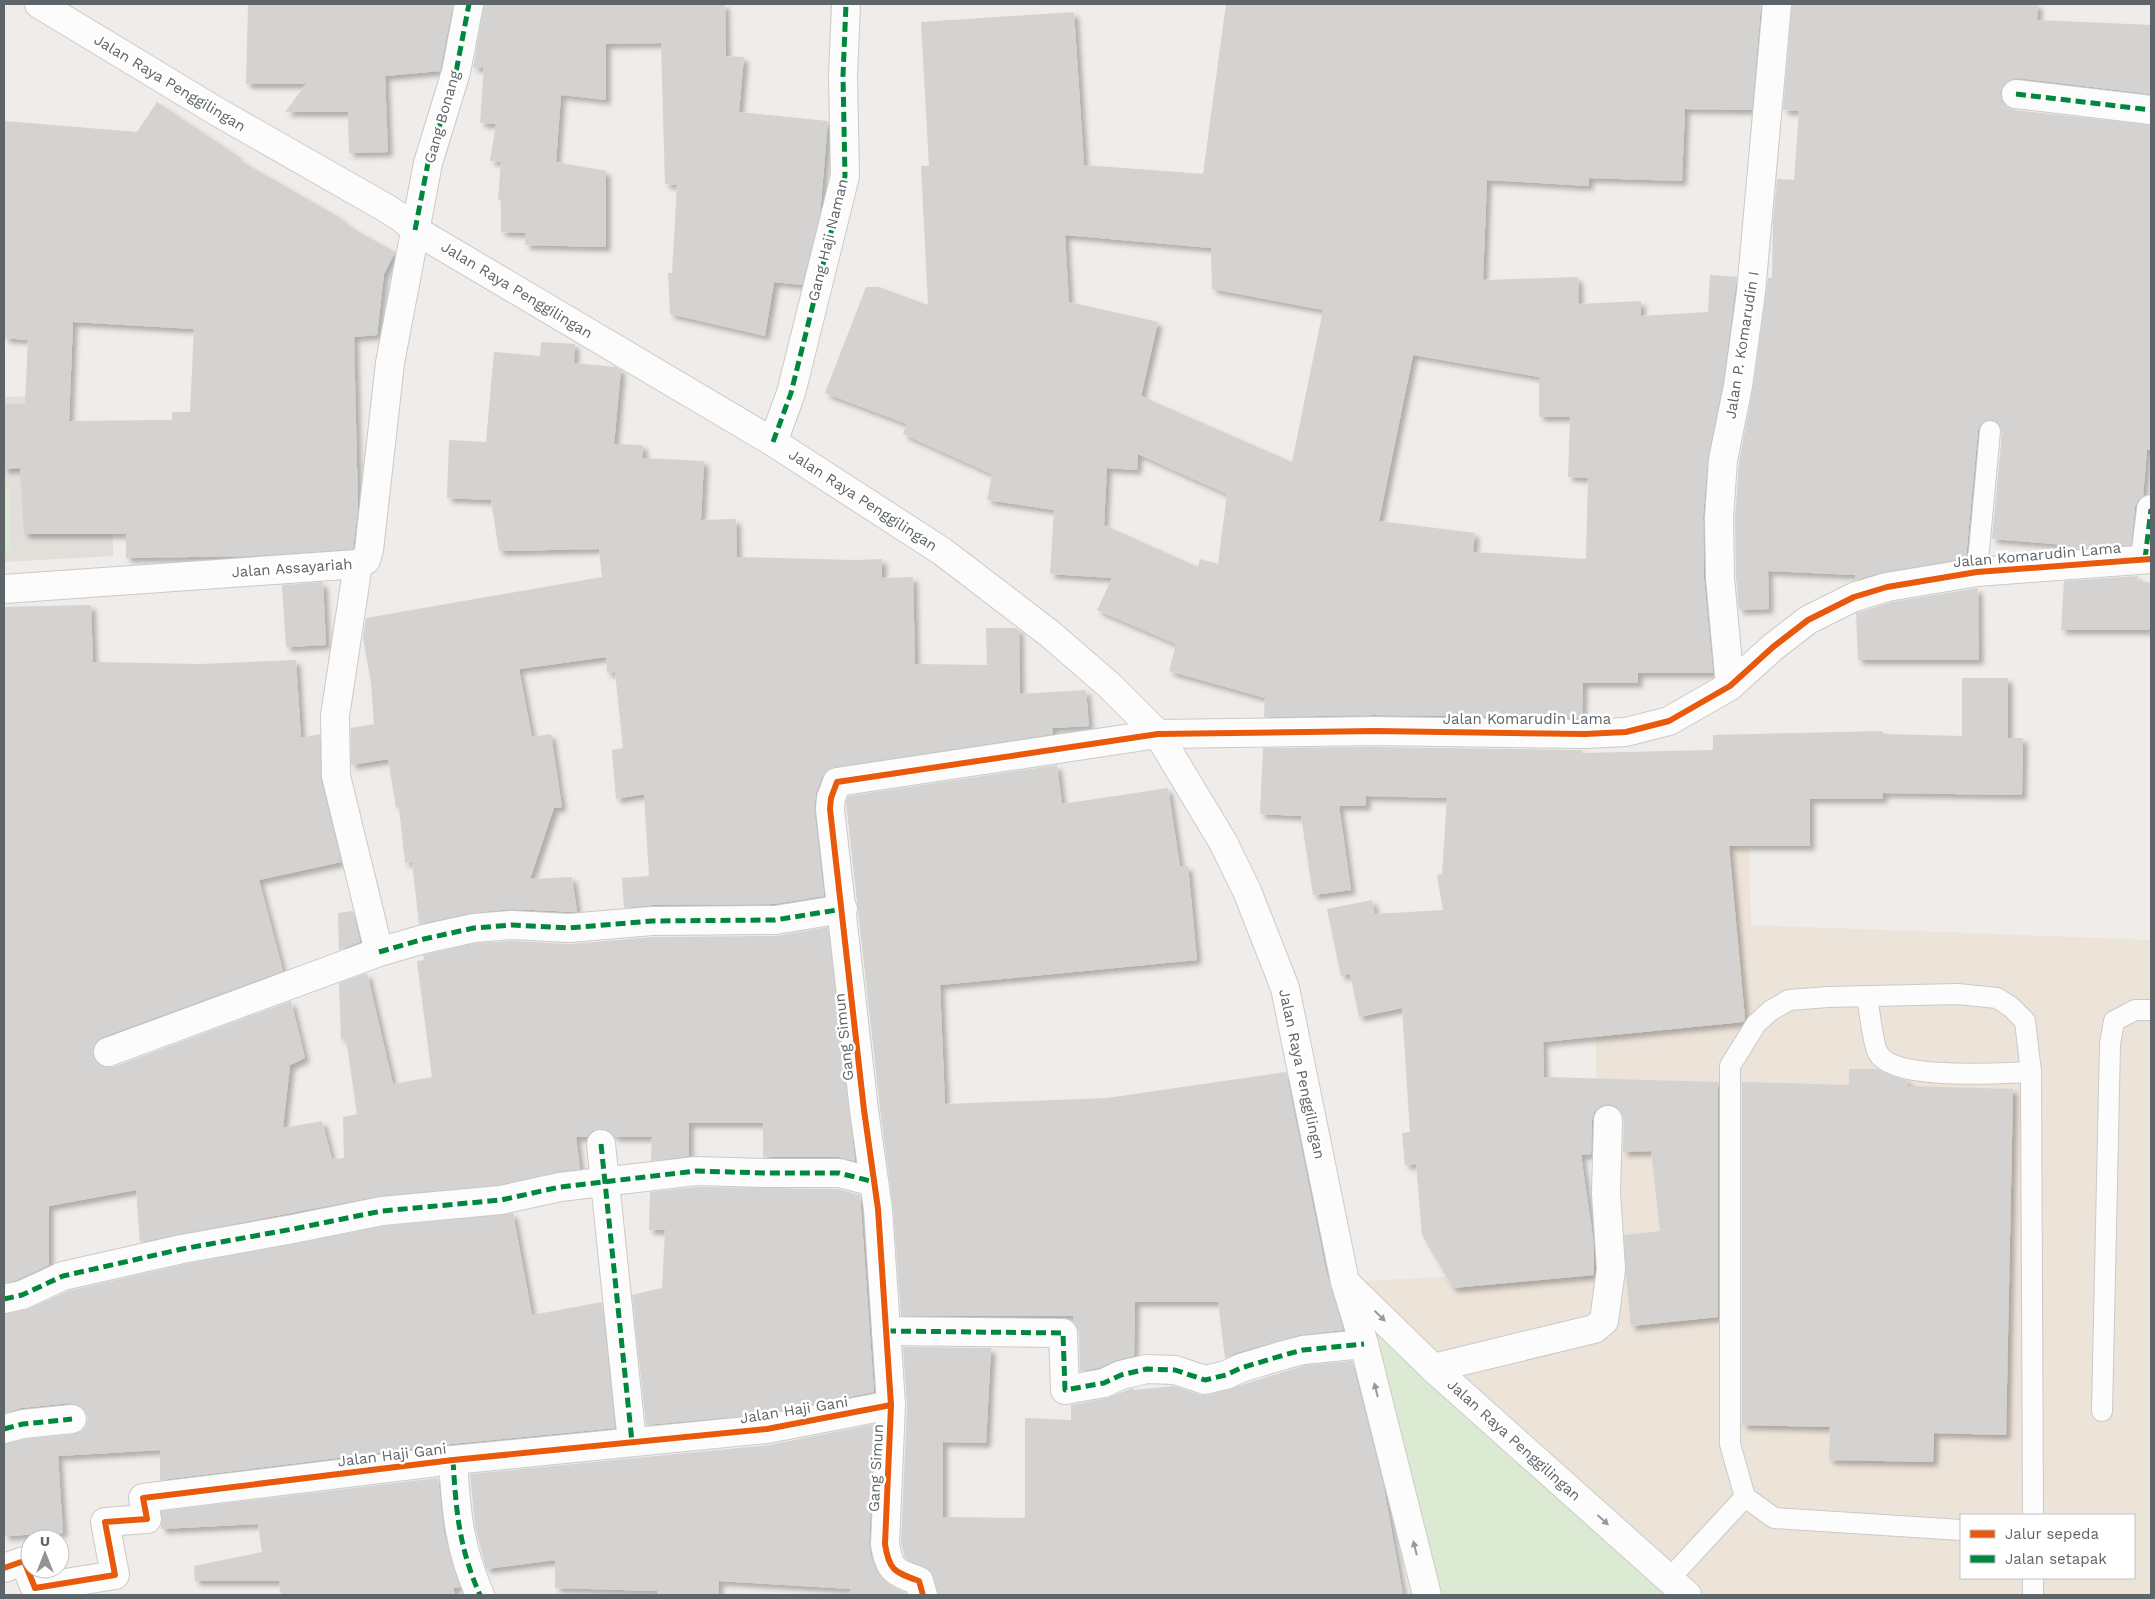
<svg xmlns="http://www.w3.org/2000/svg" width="2155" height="1599" viewBox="0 0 2155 1599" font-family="'Work Sans',sans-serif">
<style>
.commercial{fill:#ece3d9;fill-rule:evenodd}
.education{fill:#e2ded9}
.green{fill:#dcead4}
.building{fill:#d5d3d2;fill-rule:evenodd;filter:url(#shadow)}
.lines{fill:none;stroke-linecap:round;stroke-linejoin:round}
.lane-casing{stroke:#cacaca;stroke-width:22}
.street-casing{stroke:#cacaca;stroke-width:30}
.secondary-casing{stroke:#cbcbcb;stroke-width:30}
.lane{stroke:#fdfcfc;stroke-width:20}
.street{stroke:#fdfcfc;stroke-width:28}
.secondary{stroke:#fdfcfc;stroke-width:28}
.quiet{stroke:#00873e;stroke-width:5;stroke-dasharray:10 5;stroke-linecap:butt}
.cycleway-casing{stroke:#fff;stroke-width:9}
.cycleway{stroke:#e8590c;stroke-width:6}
.oneway{fill:#969a9c}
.labels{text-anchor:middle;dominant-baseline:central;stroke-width:5;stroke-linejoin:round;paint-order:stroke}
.street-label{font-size:15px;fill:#5e6568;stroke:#fff}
</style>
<defs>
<filter id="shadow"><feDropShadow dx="4.5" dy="4.5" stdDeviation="2.5" flood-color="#0004"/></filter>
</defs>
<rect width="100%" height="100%" fill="#efece9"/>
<path class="commercial" d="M1598,810L1749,850L1751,925L2151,940V1595H1687L1345,1282L1594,1269ZM1961,1515H2134V1578H1961Z"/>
<path class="education" d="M65,395L70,461H111L113,556L4,562V397Z"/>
<g class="green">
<path d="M10,489L11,549H4V490Z"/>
<path d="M1345,1282L1687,1595H1424Z"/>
</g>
<g class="building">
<path d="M248,4H453L440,71L385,76L388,152L349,153L348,112H285L306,84H246Z"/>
<path d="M484,4H725L726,56L744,57L739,112L828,121L820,214L802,285L774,282L765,336L670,314L668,273H672L677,185L665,184L661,43L606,44V100L561,95L556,162L606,171V247L525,245L526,233L501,232V200H498L501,162L490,161L496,124L480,123L484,67L473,68Z"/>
<path d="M1226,4H1761L1752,110L1685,109L1682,181L1589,178V186L1487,180L1483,280L1578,277L1579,304L1641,301V316L1708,312L1710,275L1737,277L1723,383L1708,457L1703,517L1704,579L1713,673H1638V683H1583L1582,718L1375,715L1264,717L1265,698L1169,671L1176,644L1097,610L1112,578L1050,574L1054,510L987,500L992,474L903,434L907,424L825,393L866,287H879L928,305L921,166H929L921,22L1074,12L1084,165L1203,174ZM1065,235L1211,248L1212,289L1323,310L1292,462L1141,396L1158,322L1069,302ZM1413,355L1539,377V417H1570L1568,477L1588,478L1586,559L1473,552L1475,533L1379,521ZM1138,454L1227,494L1218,564L1200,559L1198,567L1104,525L1107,468L1137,470Z"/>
<path d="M1792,4H2038L2037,20L2151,25V94L2018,78L2010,80L2004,84L2000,93L2002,101L2006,106L2014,110L2151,125V450H2147L2143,496L2138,500L2135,507L2131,545L2066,550V545L1992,539L2002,432L1997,422L1991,419L1981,424L1978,430L1966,558L1884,572L1855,580V575L1768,571L1769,609L1739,610L1736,577L1735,518L1739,462L1753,388L1768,278H1772L1773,221L1777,179L1794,180L1799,111L1783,110Z"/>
<path d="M157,102L239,157H234L337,216L352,228L395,252L384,274L377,335L354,337L358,509L353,549L252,556L126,558V534H24L20,468L4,469V404H25L28,340L4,338V121L137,132ZM73,322L194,329L190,412H172V420L69,421Z"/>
<path d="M541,342L575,344L574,363L616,367L621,370L614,444L643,445V458L704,461L701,520L736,519L737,557L856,560L882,559V578L913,577L915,664L987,665L986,628H1016L1019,630L1020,694L1086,690L1089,726L1052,728L1053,734L835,767L828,770L822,777L816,793L814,808L824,896L774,904L652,905L624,908L622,878L649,876L644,794L616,799L612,750L623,748L615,672L607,673L606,657L519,669L532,737L551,734L562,807L554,808L530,879L572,877L577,912L511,909L471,913L419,924L412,862L405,863L399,807H396L388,759L351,765V728L374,724L371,683L363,637L366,618L602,577L599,549L499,551L491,500L447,498L449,440L486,442L494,352L540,356Z"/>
<path d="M2138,576L2137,582H2151V630H2061L2064,581Z"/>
<path d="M323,582L326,645L286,647L282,585Z"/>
<path d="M1978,588L1979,660H1858L1856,613L1891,602Z"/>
<path d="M91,605L93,662L200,664L296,660L301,738L320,734L321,780L341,862L259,880L283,971L103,1037L96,1042L93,1050L94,1058L98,1064L106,1067H113L291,1001L305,1058L290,1065L283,1128L322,1121L332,1159L344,1158L343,1117L357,1114L346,1038L341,1040L339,983L367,973L393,1084L432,1077L417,961L424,960L423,955L476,943L512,941L570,944L653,937L775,936L828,927L855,1161L839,1157H763V1123H689V1156L651,1161L652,1137H615L608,1130L599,1129L592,1131L587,1137H576L580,1169L557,1172L499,1185L379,1196L140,1242L136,1190L49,1206V1265L17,1280L4,1283V607Z"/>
<path d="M1962,678H2008V738H2023L2022,795L1883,793V799H1810V846H1729L1745,1019L1743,1022L1543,1042L1544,1077L1718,1082V1317L1631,1326L1626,1276L1624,1235L1660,1231L1651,1151L1623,1152L1624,1120L1622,1113L1617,1107L1609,1104L1601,1106L1594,1112L1592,1120L1591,1154L1581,1155L1593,1238L1594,1275L1453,1288L1422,1235L1416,1164L1405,1165L1402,1133L1410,1132L1402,1008L1359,1017L1350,974L1341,976L1327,909L1372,900L1375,914L1443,910L1437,875L1442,874L1447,798L1366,796V806H1339L1351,890L1313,895L1301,816L1260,814L1263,748L1375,747L1582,750V753L1713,750V735L1883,731V734L1962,736Z"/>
<path d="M1057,765L1062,804L1168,788L1180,866H1188L1197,960L940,985L945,1104L1107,1098L1286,1072L1326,1271L1343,1330L1299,1335L1236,1353L1225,1358L1218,1302H1135L1134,1356L1117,1360L1099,1368L1080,1371L1079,1332L1073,1321V1316H901L893,1207L880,1108L846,802L848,796Z"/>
<path d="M353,911L360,942L339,950L338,913Z"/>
<path d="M1849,1069H1878L1884,1073L1908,1081V1086L2013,1089L2006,1435L1934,1433L1933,1462L1829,1460L1830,1427L1742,1425V1082L1849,1085Z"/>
<path d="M697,1187L837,1189L860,1195L874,1392L765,1414L646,1425L632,1295L662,1288L665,1230H649L650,1192Z"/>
<path d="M513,1213L532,1315L602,1302L615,1428L451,1444L160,1480V1450L58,1456L63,1533L4,1536V1444L26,1439L74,1434L82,1431L86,1426L88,1418L84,1410L78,1405L71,1403L21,1408L4,1413V1314L28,1309L68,1291L185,1264L384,1226Z"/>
<path d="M903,1347L991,1348L986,1443L943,1442V1517L1025,1518V1418L1071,1420V1405L1107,1398L1133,1388V1390L1174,1386L1200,1395H1209L1306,1365L1352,1361L1384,1488L1403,1595H938L931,1571L905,1558L901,1543L907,1406Z"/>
<path d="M875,1424L869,1543L871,1556L875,1567L882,1579L891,1586L906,1593L907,1595H849L851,1589L719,1581L718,1595H657V1591L555,1588V1560L486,1569L475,1526L470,1474L769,1445Z"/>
<path d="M438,1478L444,1532L460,1587L453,1588L455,1595H281L279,1581H195L194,1566L262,1552L258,1524L161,1529V1511Z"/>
</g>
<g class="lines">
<g class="lane-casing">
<g id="lane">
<path d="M1977,572L1990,431"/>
<path d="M1867,996C1869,1008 1873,1045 1878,1053C1893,1081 2001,1073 2031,1072"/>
<path d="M2102,1411L2110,1044L2114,1021L2135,1010H2151"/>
<path d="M1961,1530L1774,1518L1745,1497L1730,1444V1066L1756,1024L1770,1011L1789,1000L1828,997L1958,994L1997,998L2011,1007L2025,1021L2031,1072L2033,1515"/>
<path d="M1669,1579L1745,1497"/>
<path d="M2033,1595V1578"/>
</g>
</g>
<g class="street-casing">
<g id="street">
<path d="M2016,94L2151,110"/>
<path d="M773,442L791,393L845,176L843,76L846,4"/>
<path d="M2145,559L2151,509"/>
<path d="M358,564L335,716L336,776L379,952"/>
<path d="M4,589L358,564L366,560L369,550L390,363L428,163L456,72L469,4"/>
<path d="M1730,686L1720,578L1719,518L1723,460L1738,386L1751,292L1777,4"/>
<path d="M108,1052L379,952L424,939L474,928L512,925L569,928L652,921L775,920L843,909"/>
<path d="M601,1144L632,1442"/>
<path d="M4,1299L22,1295L63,1276L182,1249L293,1229L382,1211L501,1200L560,1187L696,1171L765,1173H839L874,1182"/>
<path d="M886,1331L1063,1333L1065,1390L1104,1383L1121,1375L1147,1369L1175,1370L1205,1380L1226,1375L1241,1368L1284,1355L1303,1350L1364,1344"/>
<path d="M1433,1368L1594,1329L1604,1321L1611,1269L1606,1193L1608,1120"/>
<path d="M4,1429L23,1424L72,1419"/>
<path d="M453,1460C456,1511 459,1548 480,1595"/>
<path d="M4,1568L24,1561L35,1588L115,1575L105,1522L147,1519L143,1498L453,1460L767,1429L891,1405"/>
<path d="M923,1595L919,1581C895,1572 889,1571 885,1544L891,1405L878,1209L864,1110L830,809L831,798L837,782L1158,734"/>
</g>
</g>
<g class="secondary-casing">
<g id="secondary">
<path d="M39,4L216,111L386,208L403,219L415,230L773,442L943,552L1050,634L1109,685L1158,734L1223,842L1247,891L1285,988L1345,1282L1364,1344L1427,1595"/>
<path d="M1158,734L1375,731L1585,734L1626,732L1669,721L1730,686L1773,647L1808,620L1854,597L1887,587L1977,572L2151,559"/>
<path d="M1348,1285L1433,1368L1687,1595"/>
</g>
</g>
<use href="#lane" class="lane"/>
<use href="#street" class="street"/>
<use href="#secondary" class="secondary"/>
<g class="quiet">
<path d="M2016,94L2151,110"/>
<path d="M415,230L428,163L456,72L469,4"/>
<path d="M773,442L791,393L845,176L843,76L846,4"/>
<path d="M2145,559L2151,509"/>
<path d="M379,952L424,939L474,928L512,925L569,928L652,921L775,920L843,909"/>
<path d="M601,1144L632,1442"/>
<path d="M4,1299L22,1295L63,1276L182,1249L293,1229L382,1211L501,1200L560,1187L696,1171L765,1173H839L874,1182"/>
<path d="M886,1331L1063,1333L1065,1390L1104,1383L1121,1375L1147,1369L1175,1370L1205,1380L1226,1375L1241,1368L1284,1355L1303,1350L1364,1344"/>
<path d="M4,1429L23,1424L72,1419"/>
<path d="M453,1460C456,1511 459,1548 480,1595"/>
</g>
<g class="cycleway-casing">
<g id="cycleway">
<path d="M4,1568L24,1561L35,1588L115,1575L105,1522L147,1519L143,1498L453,1460L767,1429L891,1405"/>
<path d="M923,1595L919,1581C895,1572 889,1571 885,1544L891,1405L878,1209L864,1110L830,809L831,798L837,782L1158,734L1375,731L1585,734L1626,732L1669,721L1730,686L1773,647L1808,620L1854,597L1887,587L1977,572L2151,559"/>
</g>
</g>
<use href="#cycleway" class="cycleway"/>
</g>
<defs><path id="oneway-solid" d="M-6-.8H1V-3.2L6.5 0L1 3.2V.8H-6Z" transform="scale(1.25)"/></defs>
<g class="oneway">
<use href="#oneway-solid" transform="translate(1380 1316) rotate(44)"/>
<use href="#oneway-solid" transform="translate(1376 1390) rotate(-104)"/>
<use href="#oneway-solid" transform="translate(1603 1520) rotate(42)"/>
<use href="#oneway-solid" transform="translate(1415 1548) rotate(-104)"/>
</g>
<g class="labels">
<g class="street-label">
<text transform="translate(170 83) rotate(31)">Jalan Raya Penggilingan</text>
<text transform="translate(442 117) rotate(-74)">Gang Bonang</text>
<text transform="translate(828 240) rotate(-76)">Gang Haji Naman</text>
<text transform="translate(517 290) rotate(31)">Jalan Raya Penggilingan</text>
<text transform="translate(1742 345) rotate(-81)">Jalan P. Komarudin I</text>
<text transform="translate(863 500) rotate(33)">Jalan Raya Penggilingan</text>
<text transform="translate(2037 555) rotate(-5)">Jalan Komarudin Lama</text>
<text transform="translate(292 568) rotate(-4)">Jalan Assayariah</text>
<text x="1527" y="719">Jalan Komarudin Lama</text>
<text transform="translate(844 1037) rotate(-96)">Gang Simun</text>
<text transform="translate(1302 1074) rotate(78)">Jalan Raya Penggilingan</text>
<text transform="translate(794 1410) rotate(-9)">Jalan Haji Gani</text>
<text transform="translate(1514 1440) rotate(42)">Jalan Raya Penggilingan</text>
<text transform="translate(392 1455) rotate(-7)">Jalan Haji Gani</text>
<text transform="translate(876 1468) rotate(-87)">Gang Simun</text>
</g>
</g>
<rect width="2155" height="1599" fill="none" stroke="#5e6568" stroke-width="10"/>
<rect x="1960" y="1514" width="175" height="65" fill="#ffffff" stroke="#bfc1c3"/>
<rect x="1970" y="1530" width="25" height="8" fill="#e8590c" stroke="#bfc1c3"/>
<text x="2005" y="1539" font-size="15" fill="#5e6568">Jalur sepeda</text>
<rect x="1970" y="1555" width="25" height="8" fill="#00873e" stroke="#bfc1c3"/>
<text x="2005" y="1564" font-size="15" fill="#5e6568">Jalan setapak</text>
<g transform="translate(45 1554)"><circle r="24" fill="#ffffff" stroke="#bfc1c3"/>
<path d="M0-4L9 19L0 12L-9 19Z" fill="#919495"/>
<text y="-8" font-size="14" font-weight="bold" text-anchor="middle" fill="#5e6568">U</text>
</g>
</svg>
